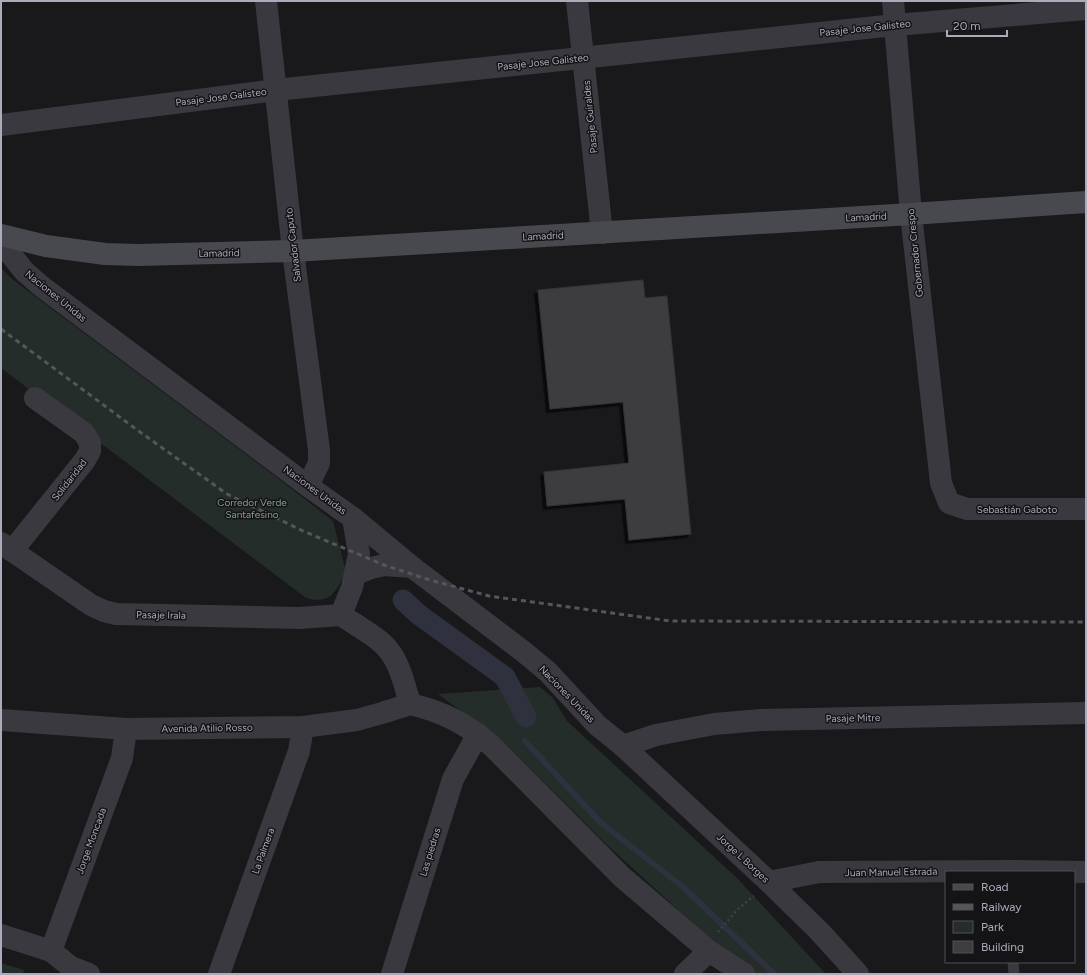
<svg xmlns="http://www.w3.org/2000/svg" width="1087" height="975" viewBox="0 0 1087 975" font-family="Figtree,sans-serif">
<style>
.green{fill:#242d29}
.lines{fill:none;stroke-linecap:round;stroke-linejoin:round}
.stream{stroke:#2f323e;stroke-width:6}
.canal{stroke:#2f323e;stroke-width:21}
.building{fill:#3e3d41;stroke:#343236;filter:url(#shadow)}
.path{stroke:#404046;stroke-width:2.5;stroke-dasharray:2 3;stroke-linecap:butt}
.lane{stroke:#3a393f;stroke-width:11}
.street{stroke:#3a393f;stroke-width:22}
.secondary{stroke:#48484f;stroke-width:22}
.rail{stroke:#55555c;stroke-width:3;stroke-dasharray:5 4;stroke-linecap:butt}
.labels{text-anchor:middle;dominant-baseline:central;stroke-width:3;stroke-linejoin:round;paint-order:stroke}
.street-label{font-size:10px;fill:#acabb9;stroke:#141315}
.park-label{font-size:10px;fill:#83a390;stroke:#141315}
</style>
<defs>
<filter id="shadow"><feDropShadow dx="-3.5" dy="3.5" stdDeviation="0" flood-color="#0009"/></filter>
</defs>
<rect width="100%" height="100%" fill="#19181a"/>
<g class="green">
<path d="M1,268L12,279L279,479L333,521L346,572C336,591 331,605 306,598L1,368Z"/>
<path d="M540,687L553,698L567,721L737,878L826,974H756L696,926L607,845L508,746L438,694Z"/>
<path d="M1,963L24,970L23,974H1Z"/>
</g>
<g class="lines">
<path class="stream" d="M525,741L600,822L683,887L774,974"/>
<path class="canal" d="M403,600L418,614L505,677L526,717"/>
</g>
<path class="building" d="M643,280L645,298L667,296L691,534L629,540L625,499L547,506L544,472L629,463L623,402L550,409L538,290Z"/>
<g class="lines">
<path class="path" d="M718,932L739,908L754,896"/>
<path class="lane" d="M1013,962L1014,974"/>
<g class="street">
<path d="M266,1L293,251L319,450V463L308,486"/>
<path d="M577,1L602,233"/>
<path d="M893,1L911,214L941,483L949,503L967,509H1086"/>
<path d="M1,125L276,90L895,25L1086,9"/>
<path d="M1,242L24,271L41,286L308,486L353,518L412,567L524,652L548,672L597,725L623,746L769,882L820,932L858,974"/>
<path d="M1,543L91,605L104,611L116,614L299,618L341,615"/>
<path d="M12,551L85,460L90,451V443L84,433L35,398"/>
<path d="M356,574L371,568L384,565L412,567"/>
<path d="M341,615C354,624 369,632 382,643C399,658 404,683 410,704"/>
<path d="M341,615L352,587L359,554L353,518"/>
<path d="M410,704C444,712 467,724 493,747L622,877L709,951"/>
<path d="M1,720L126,729L303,727L357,720L382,713L410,704"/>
<path d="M623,746L656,735L714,724L761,720L1086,713"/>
<path d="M769,882L819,872L1010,871L1086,872"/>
<path d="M1,935L51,951L71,967L89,974"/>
<path d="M51,951L122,758L126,729"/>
<path d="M219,974L299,751L303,727"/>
<path d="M392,974L453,779L478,734"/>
<path d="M685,974L709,951L744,974"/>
</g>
<path class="secondary" d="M1,235L46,246L105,254L138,255L293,251L911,214L1086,202"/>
<path class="rail" d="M1,329L140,432L227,494L303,531L384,565L430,580L489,596L670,621L1086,622"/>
</g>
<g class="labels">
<g class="street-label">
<text transform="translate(865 28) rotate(-6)">Pasaje Jose Galisteo</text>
<text transform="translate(543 62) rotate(-6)">Pasaje Jose Galisteo</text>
<text transform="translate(221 97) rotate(-7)">Pasaje Jose Galisteo</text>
<text transform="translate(590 117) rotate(-96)">Pasaje Guiraldes</text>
<text transform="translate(866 217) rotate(-3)">Lamadrid</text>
<text transform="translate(543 236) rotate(-3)">Lamadrid</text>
<text transform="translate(293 245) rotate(-97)">Salvador Caputo</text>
<text transform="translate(219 253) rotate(-1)">Lamadrid</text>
<text transform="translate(915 253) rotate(-96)">Gobernador Crespo</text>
<text transform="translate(56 296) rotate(39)">Naciones Unidas</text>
<text transform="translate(69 480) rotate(-52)">Solidaridad</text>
<text transform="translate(315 490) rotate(36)">Naciones Unidas</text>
<text x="1017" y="509">Sebastián Gaboto</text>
<text transform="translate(161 615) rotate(1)">Pasaje Irala</text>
<text transform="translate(567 694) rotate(46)">Naciones Unidas</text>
<text transform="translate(853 718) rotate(-1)">Pasaje Mitre</text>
<text transform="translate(207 728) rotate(-1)">Avenida Atilio Rosso</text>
<text transform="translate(91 841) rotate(-70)">Jorge Moncada</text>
<text transform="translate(263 851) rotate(-70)">La Palmera</text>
<text transform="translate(430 852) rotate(-73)">Las piedras</text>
<text transform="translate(743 858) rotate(43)">Jorge L Borges</text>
<text transform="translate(891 872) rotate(-1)">Juan Manuel Estrada</text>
</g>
<g class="park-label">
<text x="252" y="502">Corredor Verde<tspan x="252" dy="12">Santafesino</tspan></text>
</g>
</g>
<rect width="1087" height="975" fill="none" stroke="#acabb9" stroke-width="4"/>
<rect x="945" y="871" width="130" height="92" fill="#141315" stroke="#515057"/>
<rect x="953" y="884" width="20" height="6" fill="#48484f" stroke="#515057"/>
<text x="981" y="891" font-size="12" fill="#acabb9">Road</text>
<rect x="953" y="904" width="20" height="6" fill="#55555c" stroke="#515057"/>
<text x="981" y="911" font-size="12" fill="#acabb9">Railway</text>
<rect x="953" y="921" width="20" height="12" fill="#242d29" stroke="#515057"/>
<text x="981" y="931" font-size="12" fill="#acabb9">Park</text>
<rect x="953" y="941" width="20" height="12" fill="#3e3d41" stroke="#515057"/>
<text x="981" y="951" font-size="12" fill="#acabb9">Building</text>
<path d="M947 30v6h60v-6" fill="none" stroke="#acabb9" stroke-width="2"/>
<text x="953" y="30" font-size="12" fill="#acabb9" stroke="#141315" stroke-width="3" paint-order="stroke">20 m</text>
</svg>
